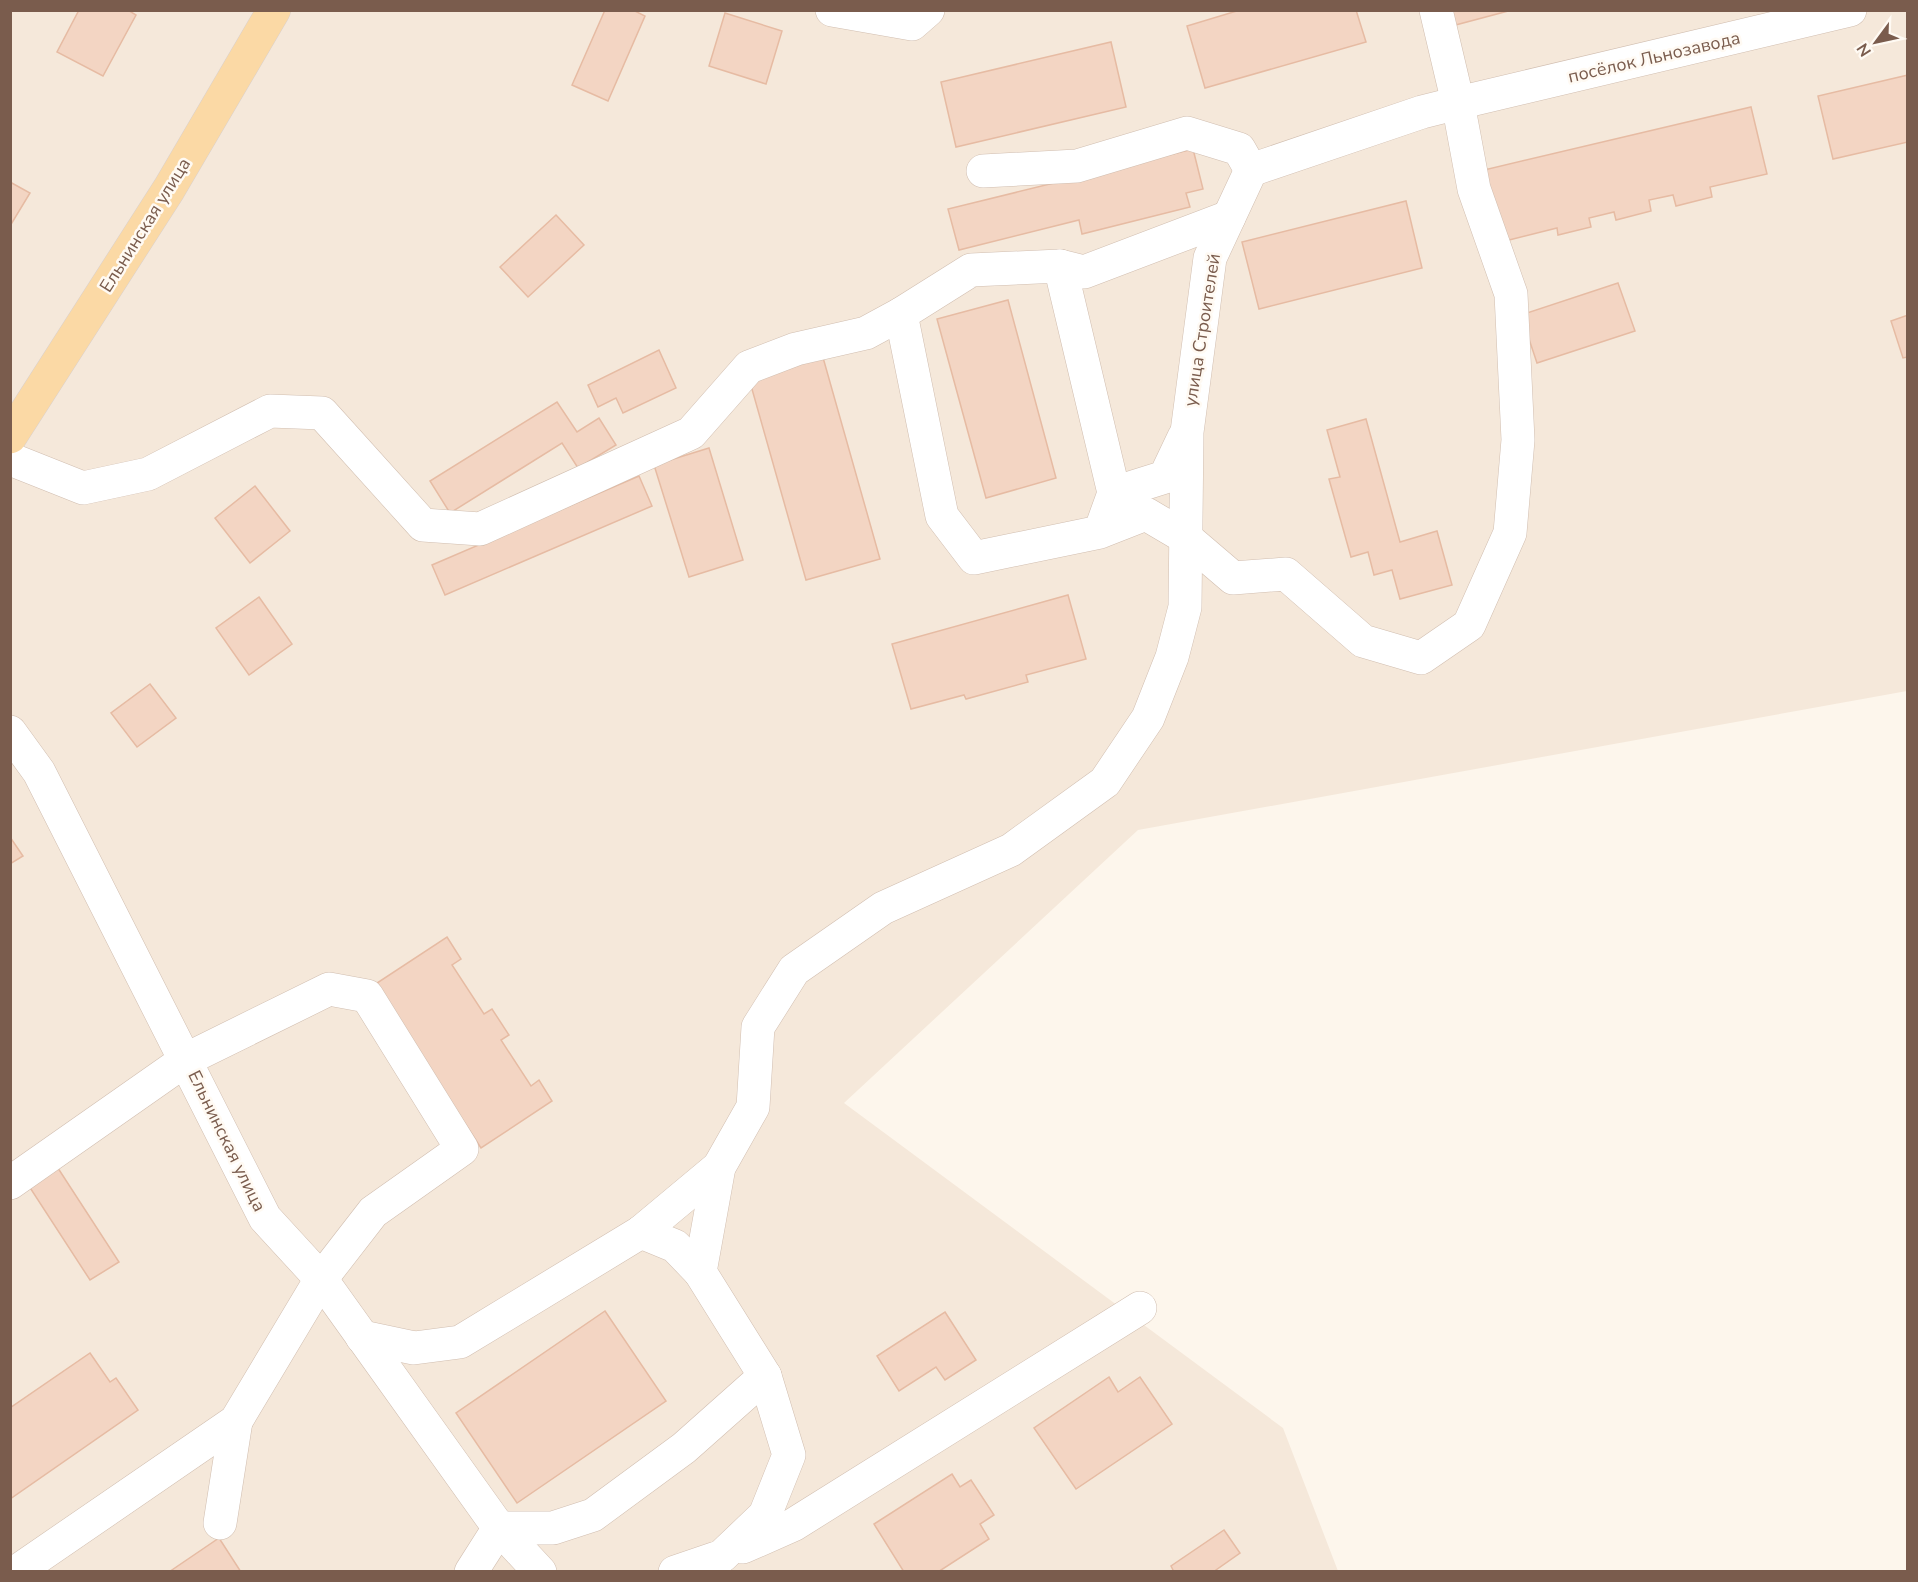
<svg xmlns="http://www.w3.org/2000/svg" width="1918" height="1582" viewBox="0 0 1918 1582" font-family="'Nunito Sans',sans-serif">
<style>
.residential{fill:#f5e8da}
.building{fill:#f3d5c3;stroke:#e6bba3;stroke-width:1.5}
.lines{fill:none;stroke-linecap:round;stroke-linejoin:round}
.minor-casing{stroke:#d1beb0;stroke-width:34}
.major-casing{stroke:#dad1cd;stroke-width:34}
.minor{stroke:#fff;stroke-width:33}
.major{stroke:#fbd9a5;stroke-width:33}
.labels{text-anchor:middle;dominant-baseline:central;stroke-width:5;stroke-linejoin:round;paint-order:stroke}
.street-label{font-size:18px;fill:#7a5c4d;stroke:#fffaf3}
</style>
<rect width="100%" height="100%" fill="#fdf6ec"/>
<path class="residential" d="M11,11H1907V691L1138,830L844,1103L1283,1428L1338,1571L11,1572Z"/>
<g class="building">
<path d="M79,10H128L136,15L103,76L57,52Z"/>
<path d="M605,10H633L645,16L608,101L572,85Z"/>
<path d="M1240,10H1356L1366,42L1205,88L1187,26Z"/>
<path d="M1444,10H1512L1448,27Z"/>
<path d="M725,13L782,31L766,84L709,66Z"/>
<path d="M1111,42L1126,107L956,147L941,82Z"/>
<path d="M1908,75V142L1833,159L1818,96Z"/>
<path d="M1751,107L1767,174L1710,187L1712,197L1676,206L1673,195L1649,200L1651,211L1616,220L1614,212L1589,218L1591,227L1558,235L1557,228L1501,242L1484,170Z"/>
<path d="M1193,149L1203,189L1186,193L1190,207L1082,234L1079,220L959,250L948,209Z"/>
<path d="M10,182L30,193L10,226Z"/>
<path d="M1406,201L1422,268L1259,309L1242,242Z"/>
<path d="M556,215L584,245L528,297L500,267Z"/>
<path d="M1618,283L1635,331L1537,363L1521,315Z"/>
<path d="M1008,300L1056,478L986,498L937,319Z"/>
<path d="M1908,315V357L1903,358L1891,321Z"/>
<path d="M659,350L676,388L623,413L616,398L598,407L588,385Z"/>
<path d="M822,354L880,559L806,580L748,375Z"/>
<path d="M557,402L577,432L599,418L616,445L578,468L562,443L450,513L430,481Z"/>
<path d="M1366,419L1400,542L1437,531L1452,585L1400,599L1392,570L1374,575L1368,552L1351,557L1329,479L1340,477L1327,430Z"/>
<path d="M709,448L743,560L689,577L654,465Z"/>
<path d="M639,476L652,506L445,595L432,565Z"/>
<path d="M255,486L290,531L250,563L215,518Z"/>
<path d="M1068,595L1086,659L1026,675L1028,682L966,699L964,695L911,709L892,644Z"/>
<path d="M259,597L292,644L249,675L216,628Z"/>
<path d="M150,684L176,718L137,747L111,713Z"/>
<path d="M10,837L23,856L10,864Z"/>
<path d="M447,937L461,959L452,965L484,1014L492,1009L509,1035L501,1040L531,1086L539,1080L552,1101L481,1148L374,985Z"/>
<path d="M54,1162L119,1262L90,1280L25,1180Z"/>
<path d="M605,1311L666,1401L517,1503L456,1413Z"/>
<path d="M945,1312L976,1360L945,1380L936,1367L899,1391L877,1356Z"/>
<path d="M90,1353L110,1382L116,1378L138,1410L10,1499V1408Z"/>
<path d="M1109,1377L1118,1392L1140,1377L1172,1424L1076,1489L1034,1428Z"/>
<path d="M952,1474L960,1487L971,1480L994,1515L980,1524L989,1539L938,1572H904L874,1524Z"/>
<path d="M1224,1530L1240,1553L1213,1572H1174L1171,1566Z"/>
<path d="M219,1538L241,1572H169Z"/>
</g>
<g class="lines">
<g class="minor-casing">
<g id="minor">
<path d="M832,10L912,24L928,10"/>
<path d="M983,171L1077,166L1187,133L1239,149L1251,170"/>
<path d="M1060,266L1084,272L1229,217"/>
<path d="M10,459L83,488L148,474L270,411L322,413L423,525L480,529L691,433L749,367L796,349L866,333L901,314"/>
<path d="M1114,493L1165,477L1184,437"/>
<path d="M1100,532L1114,493L1060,266L971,270L901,314L942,516L974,558L1100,532L1146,514L1185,537L1233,578L1286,574L1363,641L1421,658L1469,625L1510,533L1518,440L1511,294L1474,189L1458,103L1850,10"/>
<path d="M10,732L39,772L265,1218L321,1279L499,1528L540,1572"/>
<path d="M10,1183L187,1059L329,989L367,996L462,1149L373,1212L321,1279L236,1421L16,1572"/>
<path d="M641,1232L675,1246L700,1272"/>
<path d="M362,1337L414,1348L460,1342L641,1232L719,1167"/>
<path d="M220,1523L236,1421"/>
<path d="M743,1547L793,1525L1140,1308"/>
<path d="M471,1572L499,1528H553L593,1515L684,1448L765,1376"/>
<path d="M675,1572L722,1556L765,1515L789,1455L765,1376L700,1272L719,1167L753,1107L758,1027L794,970L883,908L1011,850L1105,782L1148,718L1172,657L1185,607L1187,432L1210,258L1251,170L1422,112L1458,103L1436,10"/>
</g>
</g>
<g class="major-casing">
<path id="major" d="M10,437L169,189L274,10"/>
</g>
<use href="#minor" class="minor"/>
<use href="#major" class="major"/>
</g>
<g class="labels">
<g class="street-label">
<text transform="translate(1654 57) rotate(-13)">посёлок Льнозавода</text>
<text transform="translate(145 225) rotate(-58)">Ельнинская улица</text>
<text transform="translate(1202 330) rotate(-81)">улица Строителей</text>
<text transform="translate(227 1141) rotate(64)">Ельнинская улица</text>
</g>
</g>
<rect width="1918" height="1582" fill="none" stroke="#7a5c4d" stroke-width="24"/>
<g transform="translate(1876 42) rotate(237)" stroke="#fffaf3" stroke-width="4.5" paint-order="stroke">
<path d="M0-4.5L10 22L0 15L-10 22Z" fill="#7a5c4d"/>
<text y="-9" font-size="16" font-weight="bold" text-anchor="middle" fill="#7a5c4d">N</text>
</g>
</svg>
